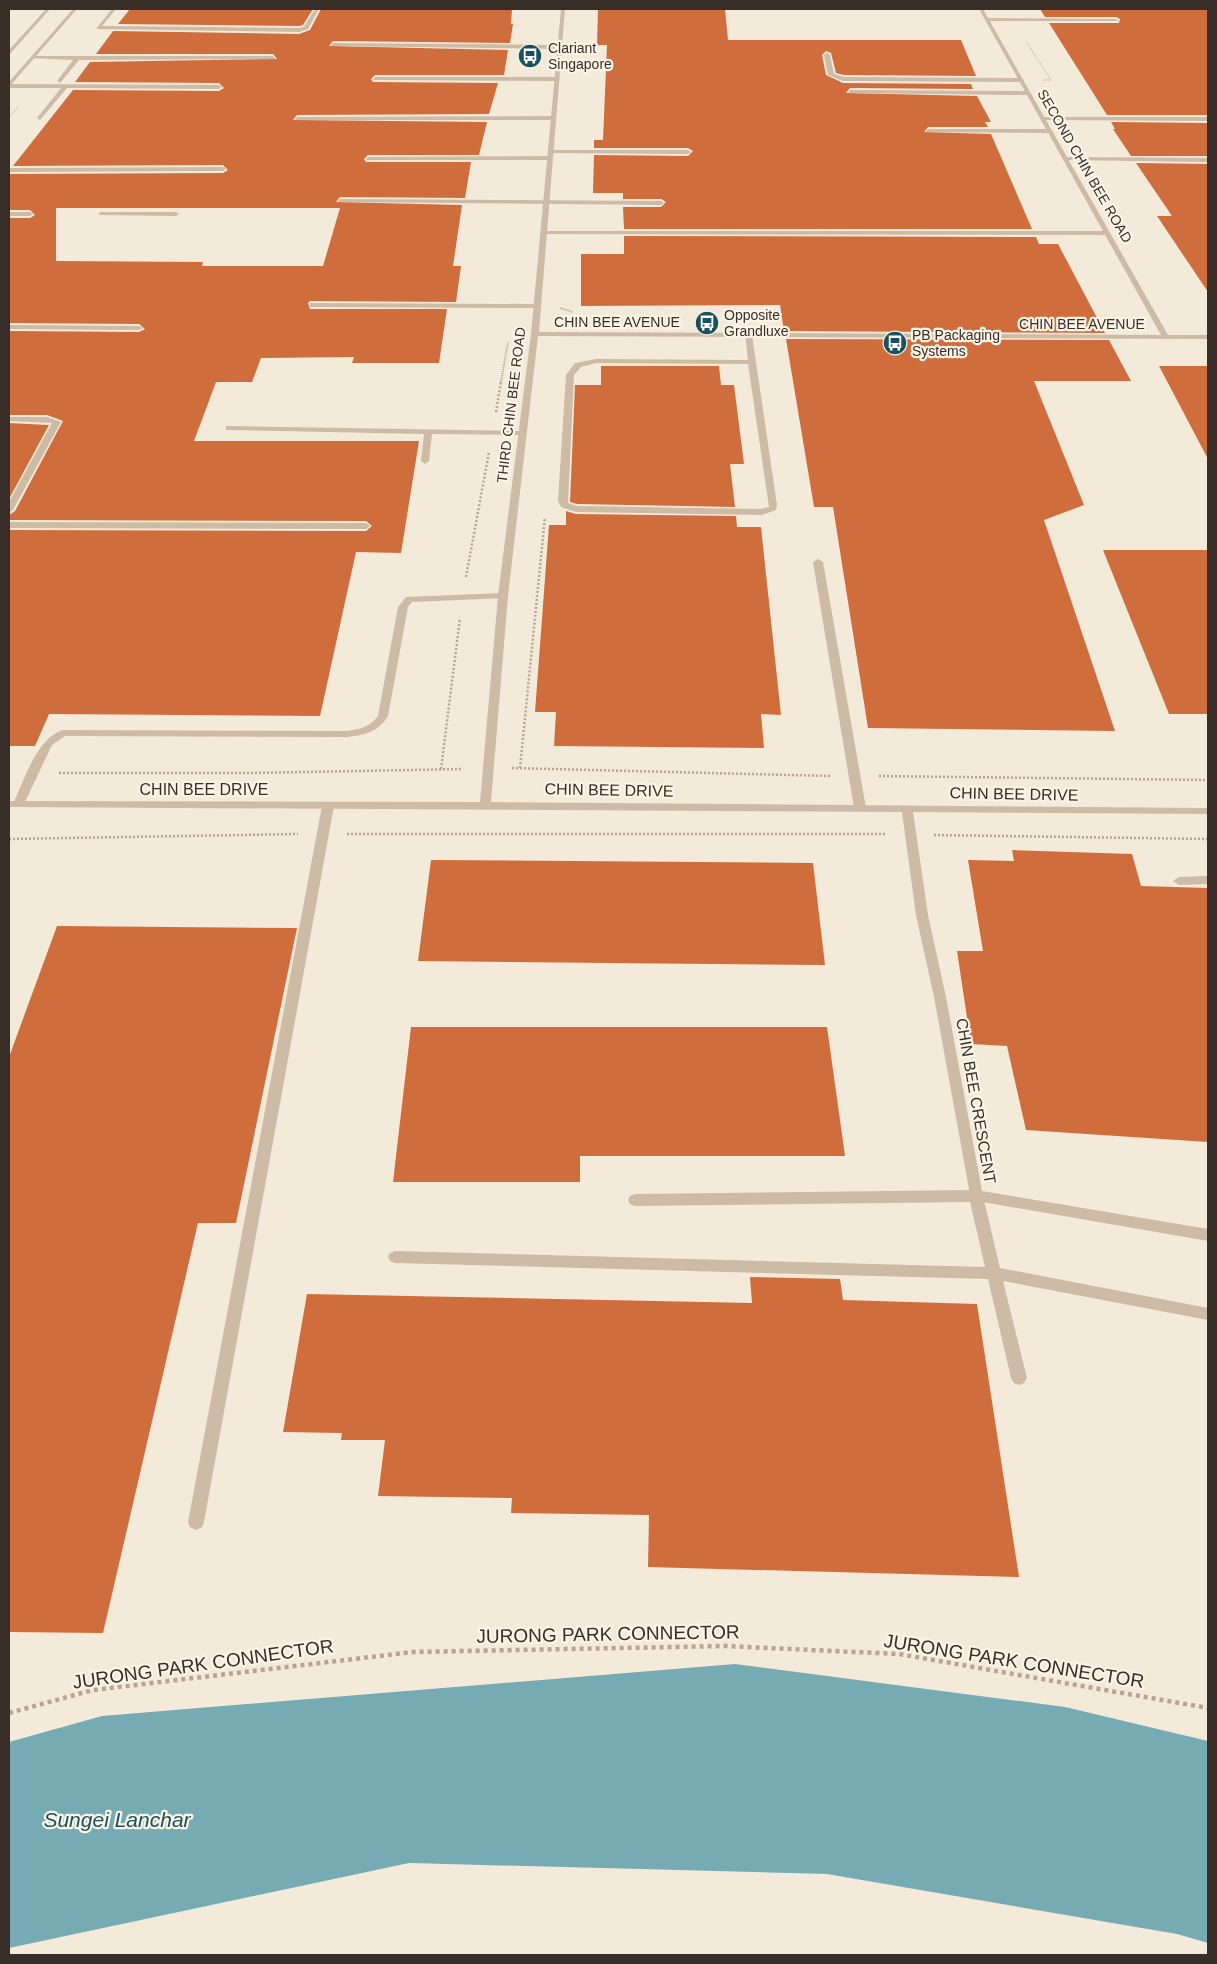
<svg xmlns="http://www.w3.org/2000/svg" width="1217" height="1964" viewBox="0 0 1217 1964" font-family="Helvetica,sans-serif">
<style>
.water{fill:#77abb3}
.building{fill:#d06d3c;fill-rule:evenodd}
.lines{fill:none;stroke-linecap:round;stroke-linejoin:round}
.path-far3{stroke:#b9a58f;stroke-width:1;stroke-dasharray:1 1;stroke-linecap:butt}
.path-far2{stroke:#b9a58f;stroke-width:2;stroke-dasharray:1 1;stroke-linecap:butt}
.path-far1{stroke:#b9a58f;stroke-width:2.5;stroke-dasharray:2 2;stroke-linecap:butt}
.path{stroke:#b9a58f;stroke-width:4.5;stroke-dasharray:4 4;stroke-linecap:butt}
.lane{fill:#cdbba5;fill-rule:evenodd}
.street{fill:#cdbba5;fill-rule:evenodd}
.labels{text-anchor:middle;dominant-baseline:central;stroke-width:4.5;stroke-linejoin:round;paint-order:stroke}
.far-poi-label{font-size:14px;fill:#382e27;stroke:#fbf4e7;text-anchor:start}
.far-street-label{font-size:14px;fill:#382e27;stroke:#fbf4e7}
.street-label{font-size:16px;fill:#382e27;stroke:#fbf4e7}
.near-street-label{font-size:19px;fill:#382e27;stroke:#fbf4e7}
.near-water-label{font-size:21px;font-style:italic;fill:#19525d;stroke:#fbf4e7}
</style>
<rect width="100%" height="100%" fill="#f4eada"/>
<path class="water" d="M735,1664L1065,1707L1208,1741V1943L1177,1934L827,1874L409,1863L9,1948V1742L102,1716Z"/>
<g class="building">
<path d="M130,9H313L303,25L299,26L118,24Z"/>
<path d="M321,9H512L511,24H513L510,43L333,41L329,46L508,50L504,75H375L371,79L373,82L498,83L489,114L297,115L293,120L487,122L479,155H368L364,159L366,162H471L465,198L340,197L336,202L462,205L453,266H461L456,302L310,301L308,303L310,309H447L439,363H352L354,357L261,358L252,382H216L194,441H419L401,553L356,552L320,716L49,714L35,746H9V530L366,531L372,526L366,521L9,520V515L15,511L63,421L47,415H9V331L139,332L145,329L139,324L9,323V218H30L35,215L30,210H9V174L223,173L228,170L223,165L13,166L73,90L219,91L224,88L219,83L75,82L90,62L277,59L273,54H96L113,31L299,34L310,30ZM56,208H340L323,266H202L203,262L56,261Z"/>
<path d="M598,9H725L728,40H961L976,76L844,75L836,73L831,53L826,51L822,55L826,75L843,83L971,84L973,89L850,88L846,93L977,96L991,122H985L988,127H928L924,132L991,134L1032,229H624L623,207H661L666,202L661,199H623V193H593L594,155L688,156L693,151L688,148H594V140H603L607,45H597Z"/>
<path d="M1040,9H1208V115H1107L1049,23H1119L1120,19L1116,17H1045Z"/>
<path d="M1111,122L1208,123V156H1131L1113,129H1115Z"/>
<path d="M1136,163L1208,164V292L1157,216H1172Z"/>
<path d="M624,236L1036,237L1039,244H1058L1105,333L784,331L780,305L581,306V254H624Z"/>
<path d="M786,339L1109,340L1131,381H1034L1084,505L1044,520L1115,731L868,728L833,507H814Z"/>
<path d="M601,366H719L721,385H734L744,464H730L735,507L577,504L570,502L575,385H601Z"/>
<path d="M1159,366H1208V459Z"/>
<path d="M9,423L49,425L9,499Z"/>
<path d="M566,511L576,514L736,516L737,527H761L781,715L761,714L764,748L554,746L556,712H535L549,525H566Z"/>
<path d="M1103,550H1208V714H1169Z"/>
<path d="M1012,850L1132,854L1141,886L1208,888V1142L1026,1130L1007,1046L971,1044L957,951H983L968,860L1014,861Z"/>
<path d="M431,860L813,863L825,965L418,961Z"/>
<path d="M57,926L297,928L236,1223H198L103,1633L9,1632V1057Z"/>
<path d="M411,1027H827L845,1156H580V1182H393Z"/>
<path d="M750,1277L840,1279L843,1300L977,1304L1019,1577L648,1567L649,1515L511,1513L512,1498L378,1496L385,1440H341L342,1433L283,1432L307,1294L752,1303Z"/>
</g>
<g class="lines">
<g class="path-far3">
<path d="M1027,43L1051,80H1044"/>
<path d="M9,118L18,107"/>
</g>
<g class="path-far2">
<path d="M560,308L573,312"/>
<path d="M501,382L508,342"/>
</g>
<g class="path-far1">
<path d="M496,412L501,381"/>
<path d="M466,577L489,452"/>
<path d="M512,768L830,776"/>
<path d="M520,768L545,517"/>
<path d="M441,769L460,618"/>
<path d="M59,773H251L463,769"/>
<path d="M879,776L1208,780"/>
<path d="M347,834H886"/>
<path d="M934,835L1208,839"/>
<path d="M9,839L298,834"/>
</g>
<path class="path" d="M9,1713L93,1690L413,1652L725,1646L899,1654L1208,1708"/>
<g class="lane">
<path d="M112,9H116L102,26L299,28L304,27L315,9H319L308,29L299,32L96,29Z"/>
<path d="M987,18L1116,19L1119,21H985Z"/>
<path d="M333,43L559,45L562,47L559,49L331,46Z"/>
<path d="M827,53L830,55L834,74L844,77L1021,78L1024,80L1021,82L843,81L828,75L824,55Z"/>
<path d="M273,56L275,59L79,60L60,83L57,81L73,60L30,58L33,56Z"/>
<path d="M375,77H557L560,79L557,81L373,80Z"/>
<path d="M9,84L219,85L222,87L219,89L67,88L40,120L37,118L61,88H9Z"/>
<path d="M850,90L1028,91L1031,93L1028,95L848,93Z"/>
<path d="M297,117L553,116L556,118L553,120H295Z"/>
<path d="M1043,117H1208V121L1041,120Z"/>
<path d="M928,129H1050L1053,131L1050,133L926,132Z"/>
<path d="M550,150H688L691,152L688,154L548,153Z"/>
<path d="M368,157L549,156L552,158L549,160H366Z"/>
<path d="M1066,157L1208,158V162L1064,160Z"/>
<path d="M9,168L223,167L226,169L223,171L9,172Z"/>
<path d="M340,199L661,201L664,203L661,205L338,202Z"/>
<path d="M9,212H30L33,214L30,216H9Z"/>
<path d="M101,212H176L179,214L176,216L99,215V213Z"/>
<path d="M543,231H1107L1110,233L1107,235L541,234L540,233Z"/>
<path d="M313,303L536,304L540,306L536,308L310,307V303Z"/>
<path d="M9,325L139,326L143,328L139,330L9,329Z"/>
<path d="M745,333L752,335L777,505L776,510L762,515L576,512L561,507L558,501L566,375L575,363L596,359L748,360ZM596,363L748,364L769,507L761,509L577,506L568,503L574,375L581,367Z"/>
<path d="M9,417H47L61,422L13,510L9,513V502L52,423L9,421Z"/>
<path d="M226,426L522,431L526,433L522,435L432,434L429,461L425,464L421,461L424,434L229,430H226Z"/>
<path d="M9,522L366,523L370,526L366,529L9,528Z"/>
<path d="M818,559L823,562L866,808L860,811L854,808L813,562Z"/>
<path d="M503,593L506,594V598L412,602L408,607L388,716C378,732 365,735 347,737L65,736L52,745L23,806L19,807L13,804C24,781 37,737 63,730L347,731C360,729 370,727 378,716L398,607L406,597Z"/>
<path d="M328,803L334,806L204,1522L202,1527L196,1530L190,1527L188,1522L322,806Z"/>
<path d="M1208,876V884L1179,885L1173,881L1179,877Z"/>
<path d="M976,1190L981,1192L983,1196L1000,1268L1208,1308V1320L1003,1281L1027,1378L1024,1383L1019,1385L1014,1383L1011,1378L988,1279L395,1263L390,1261L388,1257L390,1253L395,1251L985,1267L970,1202L635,1206L630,1204L628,1200L630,1196L635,1194Z"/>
</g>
<g class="street">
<path d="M46,9H50L9,55V50Z"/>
<path d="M73,9H77L9,87V82Z"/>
<path d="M561,9H565L539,332L1161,335L979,9H983L1168,335H1208V339L538,336L508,596L491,802L1208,808V814L913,812L928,915L946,997L982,1191L1208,1229V1241L971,1200L934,997L916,915L902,812L9,807V801L480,802L498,596L531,334Z"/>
</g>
</g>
<defs>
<g id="bus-disc" transform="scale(1.25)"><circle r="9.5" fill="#19525d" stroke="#fbf4e7"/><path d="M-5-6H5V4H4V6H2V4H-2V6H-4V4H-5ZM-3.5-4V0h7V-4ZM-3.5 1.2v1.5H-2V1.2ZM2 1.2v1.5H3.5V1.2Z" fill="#fff"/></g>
</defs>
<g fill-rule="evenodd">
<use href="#bus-disc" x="530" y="56"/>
<use href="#bus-disc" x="707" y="323"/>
<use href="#bus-disc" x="895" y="343"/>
</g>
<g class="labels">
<g class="far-poi-label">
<text x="548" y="48">Clariant<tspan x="548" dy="16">Singapore</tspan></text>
<text x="724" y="315">Opposite<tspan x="724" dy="16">Grandluxe</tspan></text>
<text x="912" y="335">PB Packaging<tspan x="912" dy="16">Systems</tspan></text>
</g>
<g class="far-street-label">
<text transform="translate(1085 166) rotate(60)">SECOND CHIN BEE ROAD</text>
<text x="617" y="322">CHIN BEE AVENUE</text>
<text x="1082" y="324">CHIN BEE AVENUE</text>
<text transform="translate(511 405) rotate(-83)">THIRD CHIN BEE ROAD</text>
</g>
<g class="street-label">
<text x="204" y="789">CHIN BEE DRIVE</text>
<text transform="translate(609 790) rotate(1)">CHIN BEE DRIVE</text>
<text transform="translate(1014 794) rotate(1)">CHIN BEE DRIVE</text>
<text transform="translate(976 1101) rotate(80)">CHIN BEE CRESCENT</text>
</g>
<g class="near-street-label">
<text transform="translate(608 1634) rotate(-1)">JURONG PARK CONNECTOR</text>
<text transform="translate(1014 1661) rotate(9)">JURONG PARK CONNECTOR</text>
<text transform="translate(203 1664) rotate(-8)">JURONG PARK CONNECTOR</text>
</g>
<g class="near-water-label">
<text x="117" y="1819">Sungei Lanchar</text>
</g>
</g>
<rect width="1217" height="1964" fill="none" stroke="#382e27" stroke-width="20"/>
</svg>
